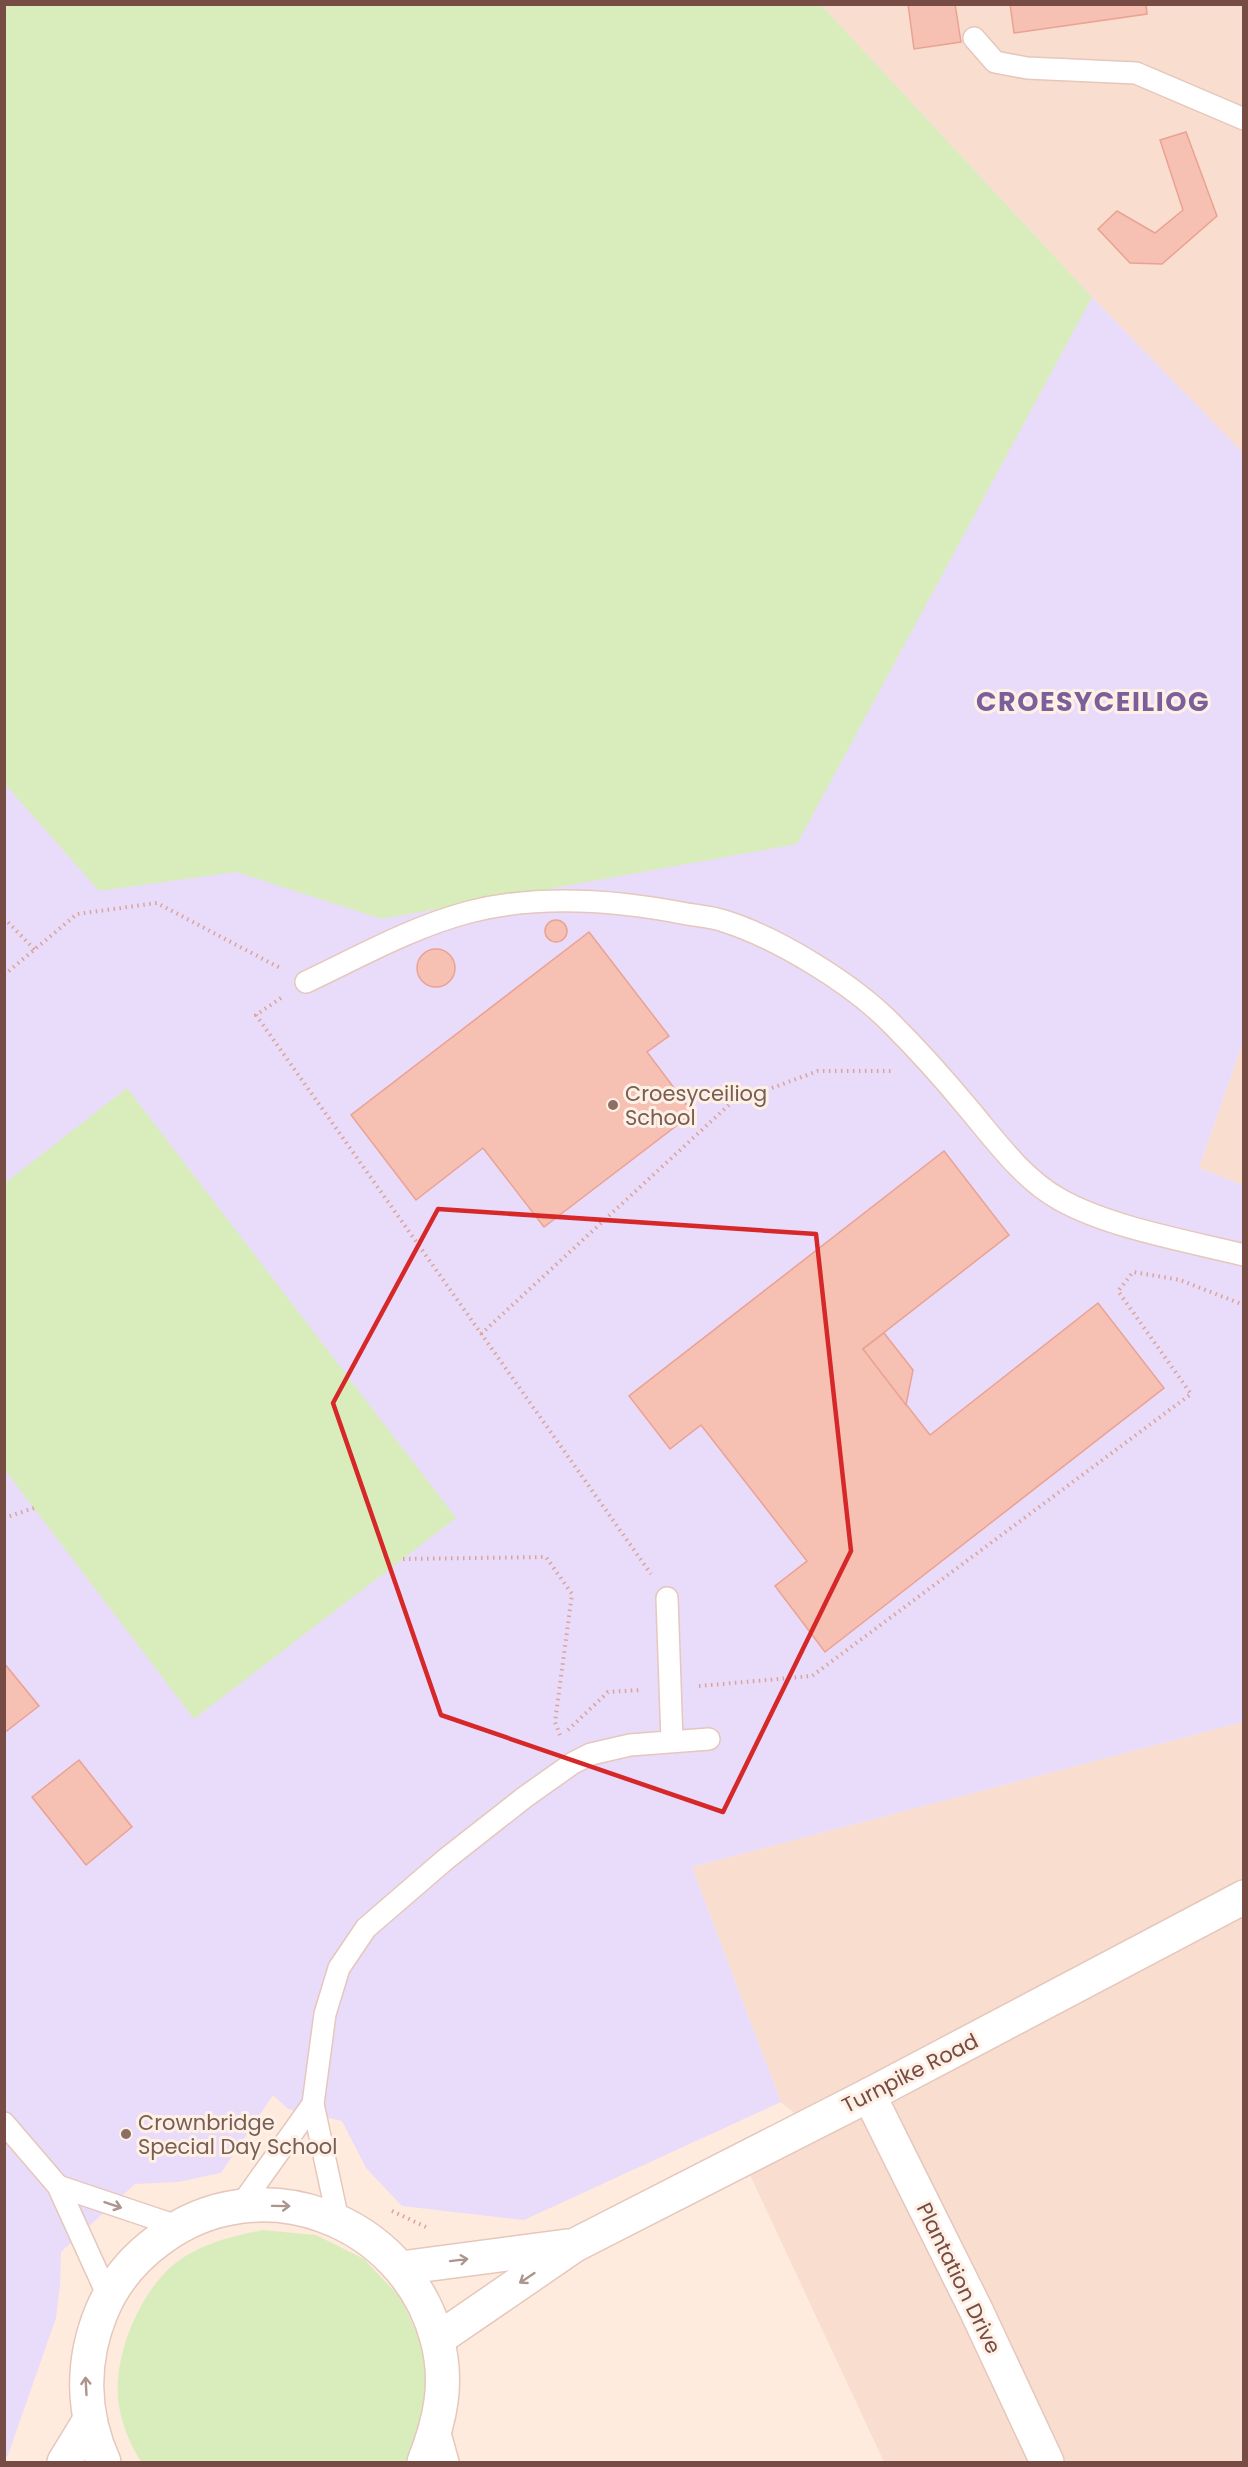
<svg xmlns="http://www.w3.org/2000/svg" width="1248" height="2467" viewBox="0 0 1248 2467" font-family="Poppins,sans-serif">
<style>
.residential{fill:#f9decf}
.education{fill:#e9dbfa}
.green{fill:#d9edbc}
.building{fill:#f6c0b3;stroke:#eaa292;stroke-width:1.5}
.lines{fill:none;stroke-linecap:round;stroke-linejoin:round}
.service-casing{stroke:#e5c7bc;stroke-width:24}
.minor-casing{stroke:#e5c7bc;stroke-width:36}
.path{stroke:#dba496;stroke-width:4;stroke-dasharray:1.5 4.5;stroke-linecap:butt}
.service{stroke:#fff;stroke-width:21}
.minor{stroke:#fff;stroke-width:33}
.oneway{stroke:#ad948f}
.marked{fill:none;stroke:#d62828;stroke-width:4.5;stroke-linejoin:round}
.education-dot{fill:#8d6e63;stroke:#fff0e6;stroke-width:2}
.labels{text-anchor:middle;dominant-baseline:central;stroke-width:6;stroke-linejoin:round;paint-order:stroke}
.education-label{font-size:21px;fill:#785e54;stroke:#fff0e6;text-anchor:start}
.street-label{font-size:21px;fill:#764c44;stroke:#fff0e6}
.district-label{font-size:27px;font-weight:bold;letter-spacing:1.5px;fill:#7b5f9b;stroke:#fff0e6}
</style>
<rect width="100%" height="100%" fill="#feebde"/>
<g class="residential">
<path d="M821,5H1243V454L1092,297Z"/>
<path d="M1243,1042V1185L1199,1168Z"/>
<path d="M1243,1722V2462H884L743,2160L808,2125L781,2102L692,1867Z"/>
</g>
<path class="education" d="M821,5L1092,297L1244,454L1243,1042L1199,1168L1243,1185V1722L692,1867L781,2102L524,2220L402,2206L366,2168L342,2121L288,2109L273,2095L221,2173L178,2182L135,2184L61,2252L60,2285L56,2318L8,2455L5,2458L4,167Z"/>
<g class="green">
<path d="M4,5H821L1092,297L797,844L382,919L236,872L99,891L5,784Z"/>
<path d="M127,1088L456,1518L194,1719L5,1470V1183Z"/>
<path d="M262,2230L316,2235L364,2259L401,2298L423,2347L428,2400L413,2452L406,2462H141C129,2443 120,2420 118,2398C114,2354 140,2293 173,2265C199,2244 230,2237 262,2230Z"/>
</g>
<g class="building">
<path d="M908,4H955L961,42L914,49Z"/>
<path d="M1010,4H1146L1147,14L1014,33Z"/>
<path d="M1186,132L1217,216L1162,264L1130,263L1098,229L1117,211L1155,233L1183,210L1160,140Z"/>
<circle cx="556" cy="931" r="11"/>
<path d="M589,932L669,1036L647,1052L693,1113L544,1227L483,1148L416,1200L351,1115Z"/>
<circle cx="436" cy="968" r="19"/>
<path d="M944,1151L1009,1235L863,1349L930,1435L1098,1303L1164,1388L825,1652L775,1586L807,1561L701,1425L670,1449L629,1396Z"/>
<path d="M884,1333L913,1370L906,1405L863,1349Z"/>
<path d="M4,1663L39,1706L4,1733Z"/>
<path d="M79,1760L132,1827L86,1865L32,1797Z"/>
</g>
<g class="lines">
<g class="service-casing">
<g id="service">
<path d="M974,38L995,62L1027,68L1136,73L1244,119"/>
<path d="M306,982C359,957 412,927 469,912C539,894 616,900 687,914C699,916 712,917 724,921C778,938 853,984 892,1024C919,1051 944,1079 968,1108C995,1140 1022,1178 1059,1199C1108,1227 1187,1241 1244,1255"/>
<path d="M667,1598L672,1741"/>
<path d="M4,2123L58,2186L108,2296"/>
<path d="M58,2186L177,2226"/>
<path d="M241,2205L313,2104"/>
<path d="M338,2220L313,2104L325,2014L339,1968L366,1928L446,1859L525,1797L573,1763L591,1754L630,1745L709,1739"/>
<path d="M438,2426L448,2462"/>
</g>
</g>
<g class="minor-casing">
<g id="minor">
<path d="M869,2095L976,2310L1047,2462"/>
<path d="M401,2268L567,2246"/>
<path d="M438,2339L575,2245L869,2095L1244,1897"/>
<path d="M64,2462L89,2421"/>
<path d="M104,2462C82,2414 81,2362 101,2313C113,2283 133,2259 159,2240C259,2164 405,2218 437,2339C449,2383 440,2421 424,2462"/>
</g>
</g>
<g class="path">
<path d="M4,918L35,950"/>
<path d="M4,975L77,914L157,903L280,968"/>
<path d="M281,998L256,1015L651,1574"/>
<path d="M481,1334L731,1103L818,1071H893"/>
<path d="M4,1518L34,1508"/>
<path d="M403,1559L546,1557L572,1594L555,1722L560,1735"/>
<path d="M699,1686L812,1676L1191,1394L1118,1291L1133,1272L1180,1280L1244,1305"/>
<path d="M568,1730L608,1692L641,1690"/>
<path d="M392,2211L426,2227"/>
</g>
<use href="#service" class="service"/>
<use href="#minor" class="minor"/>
</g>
<defs><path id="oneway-shaft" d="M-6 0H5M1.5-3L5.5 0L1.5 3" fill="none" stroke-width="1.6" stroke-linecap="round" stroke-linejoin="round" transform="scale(1.5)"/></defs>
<g class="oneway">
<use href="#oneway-shaft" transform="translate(113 2205) rotate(19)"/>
<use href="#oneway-shaft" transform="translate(281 2206) rotate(1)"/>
<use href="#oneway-shaft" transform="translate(459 2260) rotate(-7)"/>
<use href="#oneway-shaft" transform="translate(527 2278) rotate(146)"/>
<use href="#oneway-shaft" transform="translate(86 2386) rotate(-93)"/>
</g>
<path class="marked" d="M438,1209L816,1234L851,1551L723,1812L441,1715L333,1403Z"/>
<g class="education-dot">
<circle cx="613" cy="1105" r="6"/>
<circle cx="126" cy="2134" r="6"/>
</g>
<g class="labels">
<g class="education-label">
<text x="625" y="1093">Croesyceiliog<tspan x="625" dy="24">School</tspan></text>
<text x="138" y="2122">Crownbridge<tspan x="138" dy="24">Special Day School</tspan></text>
</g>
<g class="street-label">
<text transform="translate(910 2073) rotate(-27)">Turnpike Road</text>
<text transform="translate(959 2278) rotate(64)">Plantation Drive</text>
</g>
<g class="district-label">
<text x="1093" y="701">CROESYCEILIOG</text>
</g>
</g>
<rect width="1248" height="2467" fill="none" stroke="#764c44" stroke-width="12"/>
</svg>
